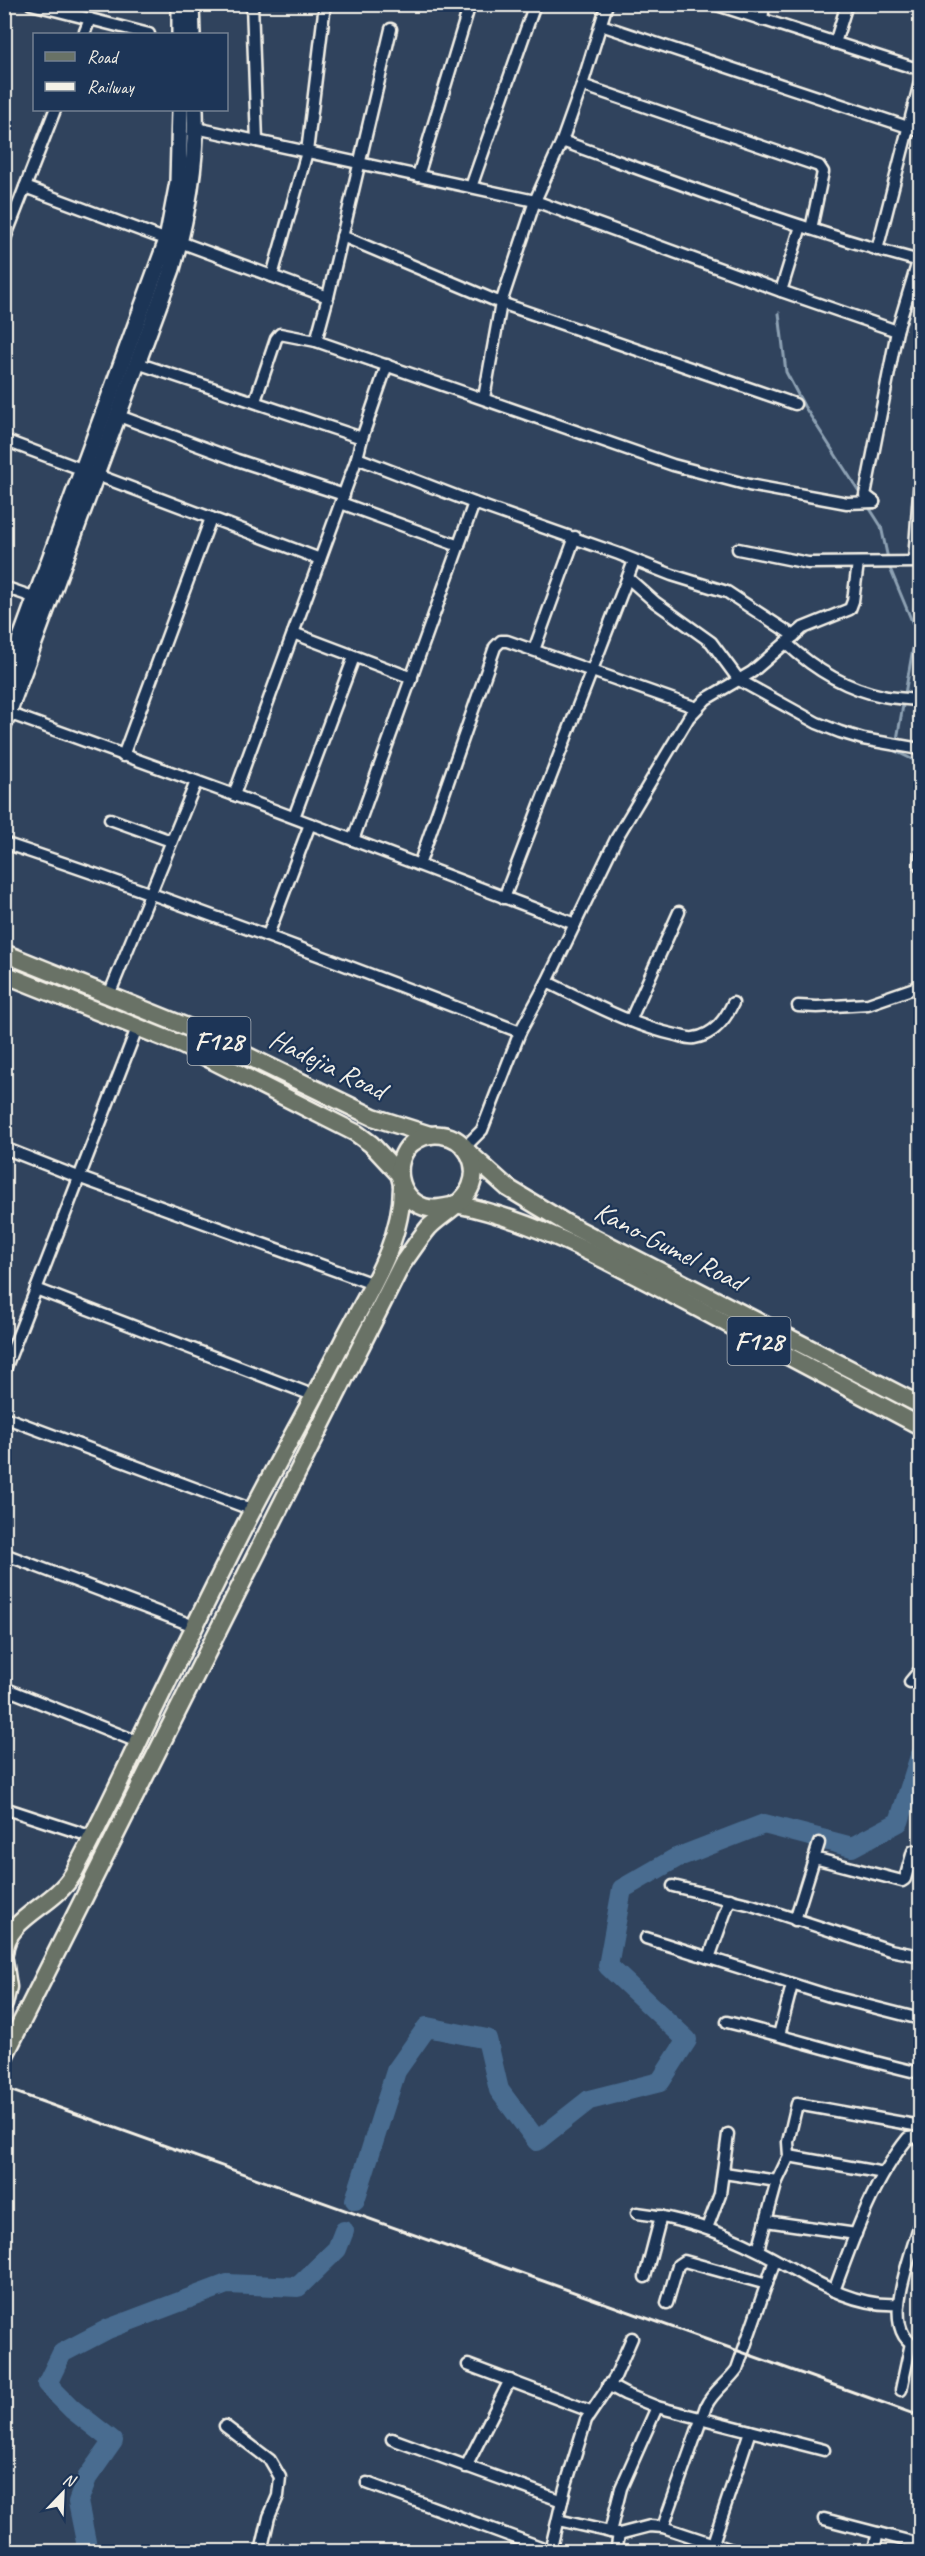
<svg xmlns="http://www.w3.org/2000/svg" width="925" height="2556" viewBox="0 0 925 2556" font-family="Caveat,sans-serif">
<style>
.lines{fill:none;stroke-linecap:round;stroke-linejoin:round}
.stream{stroke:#8da1b3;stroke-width:3}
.river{stroke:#486c90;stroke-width:20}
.street-casing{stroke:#f4f1e8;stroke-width:15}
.secondary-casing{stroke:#f4f1e8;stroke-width:20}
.primary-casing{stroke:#f4f1e8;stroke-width:21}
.street{stroke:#1d3557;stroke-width:10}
.secondary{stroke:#1d3557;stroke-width:15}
.primary{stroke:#697266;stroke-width:16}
.rail{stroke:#f4f1e8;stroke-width:3}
.labels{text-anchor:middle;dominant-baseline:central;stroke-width:4.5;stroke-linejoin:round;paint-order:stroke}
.shield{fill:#1d3557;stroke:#b4b9bc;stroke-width:1.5}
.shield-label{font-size:27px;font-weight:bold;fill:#f4f1e8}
.street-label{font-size:28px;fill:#f4f1e8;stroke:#1d3557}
</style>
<rect width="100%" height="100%" fill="#30435d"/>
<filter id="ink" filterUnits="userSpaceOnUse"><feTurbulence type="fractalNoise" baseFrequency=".0167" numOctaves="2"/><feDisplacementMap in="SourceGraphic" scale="12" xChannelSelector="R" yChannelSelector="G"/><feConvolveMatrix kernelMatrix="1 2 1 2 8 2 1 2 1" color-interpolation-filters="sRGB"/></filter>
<g filter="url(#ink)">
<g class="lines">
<g class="stream">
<path d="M779,313L786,372L804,406L862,496"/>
<path d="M867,504L881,526L888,559"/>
<path d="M889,566L916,631L895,751L920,763"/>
</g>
<g class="river">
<path d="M355,2200L396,2071L427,2027L487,2039L499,2090L537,2141L589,2100L660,2082L687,2040L608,1966L622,1889L676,1858L764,1824L852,1847L899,1822L920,1756"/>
<path d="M88,2552L78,2502L87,2478L113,2441L72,2409L47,2384L62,2353L108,2329L227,2284L298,2287L337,2249L344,2231"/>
</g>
<g class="street-casing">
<g id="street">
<path d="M31,4L149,34"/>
<path d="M252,4L257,141"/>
<path d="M714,4L911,67H920"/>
<path d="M762,20L764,4"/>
<path d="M601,25L920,131"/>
<path d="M84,34L90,19"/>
<path d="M835,43L847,4"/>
<path d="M582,85L819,166L823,172L811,229"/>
<path d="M196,128L535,201L781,291L897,331"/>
<path d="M562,141C681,184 798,229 920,261"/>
<path d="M418,176L470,4"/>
<path d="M25,187L167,240"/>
<path d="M471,187L535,4"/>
<path d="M342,236L501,303L795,404"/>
<path d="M4,241L55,110"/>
<path d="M180,242L328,297L316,341L673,465L749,485L847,503L874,502"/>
<path d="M877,250L920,82"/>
<path d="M272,276L307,152L325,4"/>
<path d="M781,291L801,226"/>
<path d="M328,297L391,29"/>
<path d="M137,363L362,438"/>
<path d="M484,398L501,303L535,201L562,141L582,85L607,4"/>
<path d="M255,401L276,339L280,334L316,341"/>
<path d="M119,416L237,460L344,495"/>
<path d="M4,440L320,559"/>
<path d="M357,458L474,503L619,554L672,575L727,592L794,636"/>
<path d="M874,502L865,495L897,331L920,255"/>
<path d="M341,503L459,546"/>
<path d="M738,549L808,563L920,562"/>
<path d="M914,561L920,478"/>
<path d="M628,578L655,602L711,642L739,680L817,723L840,732L863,739L920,749"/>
<path d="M4,587L36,598"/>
<path d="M293,633L412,678"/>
<path d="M786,643C813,668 847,689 883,696C896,699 908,698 920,701"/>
<path d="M534,650L575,537"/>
<path d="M8,713L234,795L575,924"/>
<path d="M123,756L211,518"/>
<path d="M234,795L357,458L362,438L387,365"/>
<path d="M294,817L354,657"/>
<path d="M110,819L171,841"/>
<path d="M353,840L474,503"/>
<path d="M4,843C178,901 349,966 520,1032"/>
<path d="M920,856V866"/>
<path d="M419,865L495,647L501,641H507L697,708"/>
<path d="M504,898L634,561"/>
<path d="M268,935L310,824"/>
<path d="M547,982C589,1002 630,1025 676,1035C681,1036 688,1039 694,1038C714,1035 725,1020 733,1003"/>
<path d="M109,995L196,782"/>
<path d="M798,1006L817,1007L868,1004L920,986"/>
<path d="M630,1021L679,912"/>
<path d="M465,1147L482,1130L520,1032L547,982L616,839L689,717L706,699L752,672L803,628L850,609L853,601L858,563"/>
<path d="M4,1148L78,1177L373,1284"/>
<path d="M36,1289L315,1396"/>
<path d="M4,1372L137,1028"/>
<path d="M4,1417L253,1510"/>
<path d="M4,1554L194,1626"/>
<path d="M910,1682L920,1670"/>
<path d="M4,1688L138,1742"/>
<path d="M4,1808L93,1837"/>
<path d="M814,1858L902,1881L905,1879L913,1851"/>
<path d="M673,1886L752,1905L890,1950L920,1956"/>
<path d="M795,1920L819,1843"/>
<path d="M646,1938L830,1996L920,2019"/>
<path d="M709,1958L730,1899"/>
<path d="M727,2022C792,2038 855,2058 920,2073"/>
<path d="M779,2035L792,1985"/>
<path d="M789,2156L884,2173"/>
<path d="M724,2173L777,2181"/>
<path d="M637,2213C680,2218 720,2231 759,2251C803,2273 848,2308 899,2304"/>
<path d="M766,2221L856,2234"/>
<path d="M920,2222C914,2250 875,2335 920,2347"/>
<path d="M707,2228L720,2194L728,2134"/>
<path d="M758,2250L777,2181L789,2156L788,2142L797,2104L920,2126"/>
<path d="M645,2277L661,2216"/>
<path d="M834,2291C853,2239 873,2181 908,2138L920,2137"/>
<path d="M667,2303L678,2265L684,2261L767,2284"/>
<path d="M468,2365L590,2411"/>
<path d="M608,2385L625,2394L657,2407L824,2450"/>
<path d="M901,2390L911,2343"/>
<path d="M225,2426L270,2460L280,2477L278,2496L269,2517L261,2552"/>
<path d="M392,2439L562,2501"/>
<path d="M466,2467L510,2380"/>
<path d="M367,2483L554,2552"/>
<path d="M824,2519L920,2544"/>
<path d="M558,2520L619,2534L650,2526L663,2527L738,2552"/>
<path d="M663,2527L706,2406C713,2391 727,2383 737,2369L775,2260"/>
<path d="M610,2532L621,2488L657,2407"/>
<path d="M713,2543L750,2431"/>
<path d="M550,2552L565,2488L586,2420L615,2377L632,2338"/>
<path d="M616,2552L619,2534"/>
<path d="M873,2552L878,2533"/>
</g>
</g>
<g class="secondary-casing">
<g id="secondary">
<path d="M180,4V34"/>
<path d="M191,4L192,34"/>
<path d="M4,684L167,240L178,182L180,110"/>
<path d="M4,724L172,269C187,217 197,164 195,110"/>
</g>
</g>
<g class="primary-casing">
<g id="primary">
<path d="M4,953L192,1029L373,1117L430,1135"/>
<path d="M4,974L182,1045L356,1133L371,1144L399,1174"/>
<path d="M469,1153L508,1188L566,1223L920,1405"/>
<path d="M455,1204C538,1220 612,1264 686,1302C764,1343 842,1384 920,1426"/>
<path d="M4,1954C6,1917 54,1907 73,1874C99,1827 122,1777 145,1728C178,1660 211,1592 245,1525C277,1462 313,1400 345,1337C370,1289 402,1242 402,1186"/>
<path d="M4,1960L8,1987L4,2004"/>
<path d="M4,2057L402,1264C411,1252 419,1239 429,1227C441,1215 465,1202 471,1186C480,1164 466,1138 442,1135C431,1133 420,1137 412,1143C391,1161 398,1198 424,1207C433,1210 441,1208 451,1206"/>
</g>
</g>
<use href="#street" class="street"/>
<use href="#secondary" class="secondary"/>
<use href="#primary" class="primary"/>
<path class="rail" d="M4,2088L920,2416"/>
</g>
</g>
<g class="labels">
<g class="shield">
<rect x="187.5" y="1017" width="63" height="48" rx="4.5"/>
<rect x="727.5" y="1317" width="63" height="48" rx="4.5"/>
</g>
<g class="shield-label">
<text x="219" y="1041">F128</text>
<text x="759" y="1341">F128</text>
</g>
<g class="street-label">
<text transform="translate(328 1064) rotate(26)">Hadejia Road</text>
<text transform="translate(670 1246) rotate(27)">Kano-Gumel Road</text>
</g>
</g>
<rect width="925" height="2556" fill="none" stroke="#1d3557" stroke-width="24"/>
<rect x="12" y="12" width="901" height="2532" fill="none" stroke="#f4f1e8" stroke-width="2" filter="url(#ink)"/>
<rect x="33" y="33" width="195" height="78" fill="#1d3557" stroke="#738091" stroke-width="1.5"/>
<rect x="45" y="52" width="30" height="9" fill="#697266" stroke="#738091" stroke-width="1.5"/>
<text x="87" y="63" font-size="18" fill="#f4f1e8">Road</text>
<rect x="45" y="82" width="30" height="9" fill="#f4f1e8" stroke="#738091" stroke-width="1.5"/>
<text x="87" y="93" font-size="18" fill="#f4f1e8">Railway</text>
<g transform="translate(63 2493) rotate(23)" stroke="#1d3557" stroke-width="4.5" paint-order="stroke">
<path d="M0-4.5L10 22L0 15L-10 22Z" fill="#f4f1e8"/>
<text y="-9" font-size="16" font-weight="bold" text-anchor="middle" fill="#f4f1e8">N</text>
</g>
</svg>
